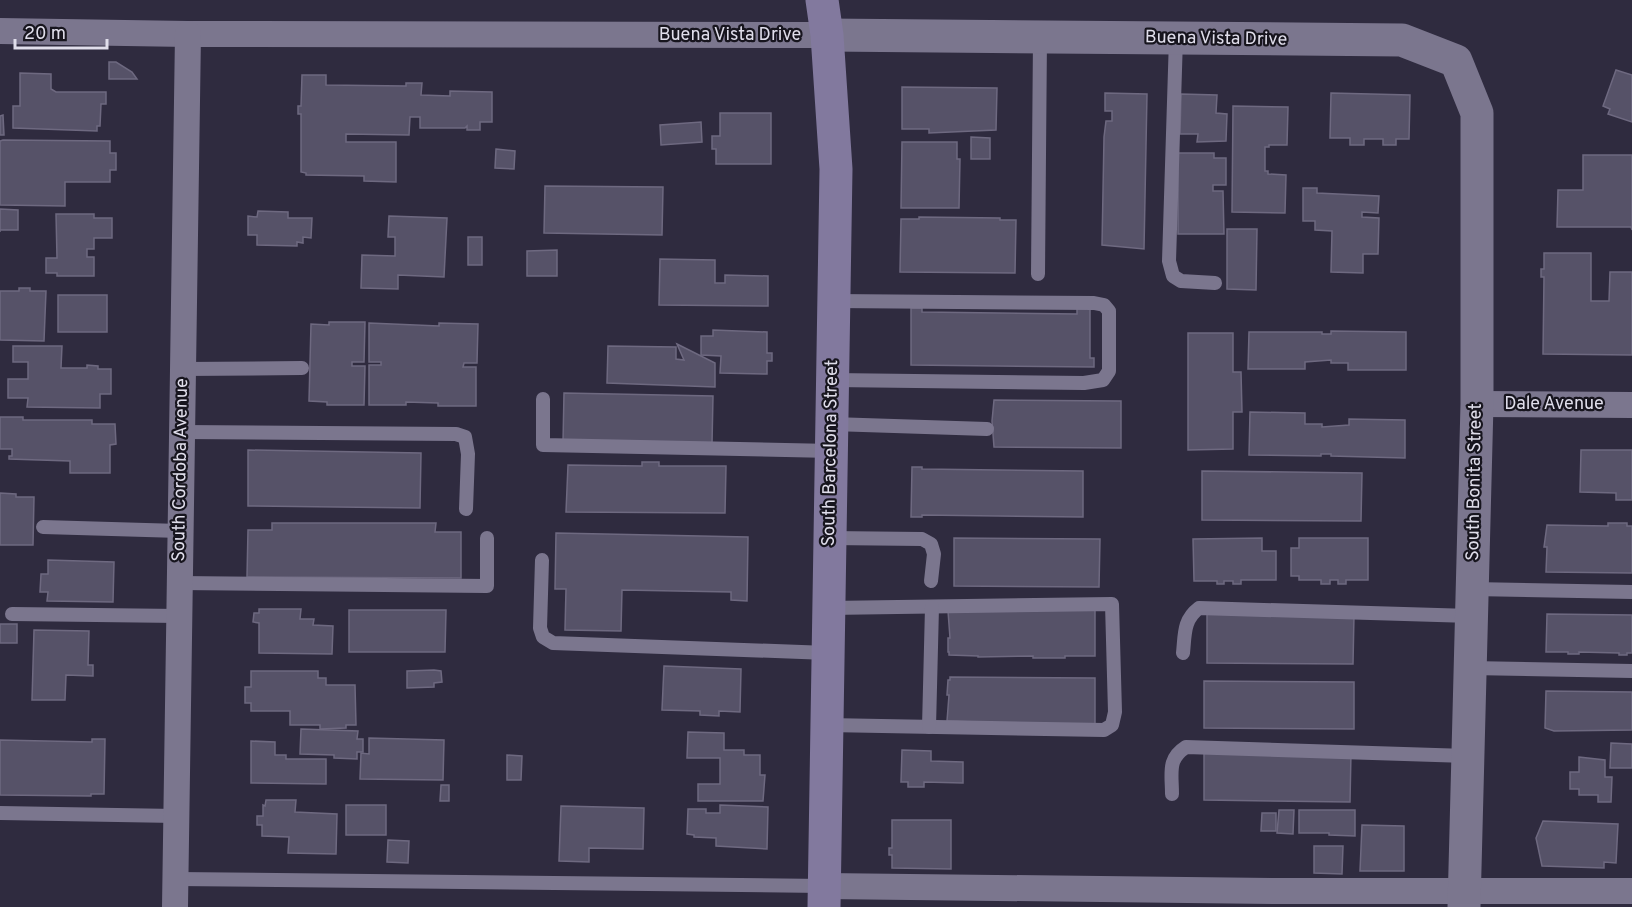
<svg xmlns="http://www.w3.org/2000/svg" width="1632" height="907" viewBox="0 0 1632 907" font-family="Overpass,sans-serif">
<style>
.building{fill:#565268;stroke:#6e6980;stroke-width:1.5}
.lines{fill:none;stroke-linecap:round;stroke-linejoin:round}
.service{stroke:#7b768e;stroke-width:14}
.minor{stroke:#7b768e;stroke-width:26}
.tertiary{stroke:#7b768e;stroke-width:33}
.secondary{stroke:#82799e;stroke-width:33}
.labels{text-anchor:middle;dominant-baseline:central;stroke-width:4.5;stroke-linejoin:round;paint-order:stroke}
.street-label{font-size:18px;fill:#e0deeb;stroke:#17151e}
</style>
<rect width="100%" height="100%" fill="#2f2b3f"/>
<g class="building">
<path d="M109,62H116L132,72L137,79H109Z"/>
<path d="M1616,70L1632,75V122L1608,114L1610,109L1603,106Z"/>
<path d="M20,73L51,74V89L56,92H106V104H101L100,126H97V131L13,128V106H20Z"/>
<path d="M302,75H326V85L406,86V83H422L421,95L450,96V91L492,92V122H480V130H467V126L465,128H420V117H410L409,135L346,134V142H396V182L364,181V176L306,175V173L301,172V114H298V106H301Z"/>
<path d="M902,87L997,88L996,130L929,133V129H902Z"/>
<path d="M1105,93L1147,94L1144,249L1102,245L1104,137L1106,121H1112V111H1105Z"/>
<path d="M1331,93L1410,95L1409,139H1396V145H1383V139H1364V145H1350V138H1330Z"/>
<path d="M1181,94L1217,95L1216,113L1227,114L1226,141L1197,142L1198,134H1180Z"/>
<path d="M1233,106L1288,107L1287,145H1269V147H1265V171H1268V174L1286,175L1285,213L1232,212Z"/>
<path d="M720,113H771V164H716V149H712V136H720Z"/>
<path d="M3,115L4,135H0V116Z"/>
<path d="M701,122L702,142L661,145L660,125Z"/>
<path d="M971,137L990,138V159H971Z"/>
<path d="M3,140L110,141V153H116V170H110V182H65V206L0,205V141Z"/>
<path d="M902,142H957V159H960L959,208H901Z"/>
<path d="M496,149L515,151L514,169L495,168Z"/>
<path d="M1178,153H1214V158H1226V185H1213V191H1223L1224,234H1178Z"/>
<path d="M1583,155H1632V230L1631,227H1557L1558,190H1583Z"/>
<path d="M545,186L663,187L662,235L544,233Z"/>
<path d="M1303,188H1317V193L1379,196L1378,213L1362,212V217L1379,218L1378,254H1363V273L1331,272L1332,231L1315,230V221H1303Z"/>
<path d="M0,209L18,210V230H0V232Z"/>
<path d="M258,211L288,212V218H312L311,238L303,237V243L297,242V246L257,245V235H248V216L257,217Z"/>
<path d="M56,214H94V218H112V238H94V249H87V257H94V276H57V273H46V258H57Z"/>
<path d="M389,216L447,218L444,277L398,275V289L361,288L362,255L395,256V237H388Z"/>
<path d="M919,217L1000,218V220H1016L1015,273L900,272L901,219H919Z"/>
<path d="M1227,229H1257L1256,290L1227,289Z"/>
<rect x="468" y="237" width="14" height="28"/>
<path d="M557,250V276H527V251Z"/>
<path d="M1544,253H1591V301H1609L1610,272H1632V355L1543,354L1544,277H1541V269H1544Z"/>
<path d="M660,259L715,260V283H725V275L768,276V306L659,305Z"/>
<path d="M19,288H30V291H46L44,341L0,340V291H19Z"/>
<rect x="58" y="295" width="49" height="37"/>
<path d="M911,308H922V312L1077,314V308H1090V358H1094V367L911,365Z"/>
<path d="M329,322H365L364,362H352V366H365L364,405H327V402L309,401L311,324L329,325Z"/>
<path d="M369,323L439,326V323L478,324L477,363H464L463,367H476V406H438V403L406,402V405H369V365H381V362H369Z"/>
<path d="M713,330L767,332V353H772V361H767V374L720,373L721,356L701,355V336H713Z"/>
<path d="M1331,331L1406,332V370H1348V363H1331V360L1305,362V369H1248L1249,332H1322V334H1331Z"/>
<path d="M1188,333H1233V372H1241L1242,412H1233V449L1188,450Z"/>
<path d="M677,344L715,363V387L607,383L608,346L676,347V359L684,360Z"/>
<path d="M13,346H62L61,368H87V365L98,366V369H111V394H100V408L27,407L28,398H8V379H28V362H13Z"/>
<path d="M564,393L713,396L712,444L563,442Z"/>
<path d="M994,400L1121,401V448L994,447L992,421Z"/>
<path d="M1250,412L1305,413V424H1322V427L1349,425V419L1405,420V458L1331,456V454H1321V456L1249,455Z"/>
<path d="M0,417H23V420H92V424H115L116,444L110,445V473H70V461L9,459V456H12V449H0Z"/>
<path d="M248,450L421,453L420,508L248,506Z"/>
<path d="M1581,450H1632V500H1616V493L1580,492Z"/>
<path d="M642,462H659V466H726L725,513L566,512L568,465L642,466Z"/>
<path d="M912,467H922V469L1083,471V517L922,515V517H911Z"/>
<path d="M1202,471L1362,473L1361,521L1202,520Z"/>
<path d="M0,493L16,494V497H34L33,545H0Z"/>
<path d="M272,523H436L435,532H461V578L247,577L248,530H272Z"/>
<path d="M1608,523H1627V526H1632V573L1546,572L1547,547H1544L1547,525L1608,526Z"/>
<path d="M556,533L748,537L747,601L731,600V592L622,590L621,631L565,630L566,589H555Z"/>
<path d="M954,538L1100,539L1099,587L954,586Z"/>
<path d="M1262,538V551H1276V580H1241V584H1233V581H1224V584H1217V581H1194L1193,539Z"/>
<path d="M1299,538H1368V580H1346V584H1338V580H1330V584H1321V580H1299V576H1291V548H1299Z"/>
<path d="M48,560L114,562L113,602L47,601L48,592H40L41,574H48Z"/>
<path d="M259,609H301L300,619H314L313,625L333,626L332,654L259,653V623L253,622L254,613H259Z"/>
<path d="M1095,609V656H1065V658H1033V656L978,657V656L949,655V652H948V638H950L948,611Z"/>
<path d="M349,610H446L445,652H349Z"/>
<path d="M1207,614L1354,615L1353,664L1207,663Z"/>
<path d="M1547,614L1632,615V653H1627V655H1619V653L1579,652V654H1568V652H1546Z"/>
<rect x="0" y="624" width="17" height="19"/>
<path d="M34,630L89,631L88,665H93V676L66,675L65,700H32Z"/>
<path d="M664,666L741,669L740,712L719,711V716L700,715V711L662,710Z"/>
<path d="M434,670L441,671L442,682L434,683V687L407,688V671Z"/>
<path d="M251,671H318V678H326V685H355L356,725H346V728L320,729V725H290V711H251V703H245V687H251Z"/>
<path d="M950,677L1095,678V726L947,721L949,695H947L948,680H950Z"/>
<path d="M1204,681L1354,682V729L1204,728Z"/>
<path d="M1546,691L1632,692V730L1554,731L1545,728Z"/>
<path d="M301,729L358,731L357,739H363V752H357V759L334,758V755L300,754Z"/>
<path d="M688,732L724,733V750H744V755H760V775H765L763,801H698V784H720V758H687Z"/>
<path d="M369,738L444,740L443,780L360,779L361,753L369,754Z"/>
<path d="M92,739H105L104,794H91V796L0,795V740L92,742Z"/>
<path d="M251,741L275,742V755H286V759H326V784L251,783Z"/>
<path d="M1611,743L1632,744V768H1610Z"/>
<path d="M902,750L931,751V761L963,762V783L924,782V787H908V782H901Z"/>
<path d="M1204,751L1351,753L1350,802L1204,800Z"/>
<path d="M507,755L522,756L521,780H507Z"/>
<path d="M1579,757L1605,760V777H1612L1611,802H1598V795H1579V789H1570V772H1579Z"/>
<path d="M441,785H449V801H440Z"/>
<path d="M266,800H296L295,812L337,814L336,854L288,853L289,837L262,836V825H257V816H263V805L265,806Z"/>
<rect x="346" y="805" width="40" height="30"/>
<path d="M720,805L768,807L767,849L716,846V838L694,837V835L687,834L688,809H706V813H720Z"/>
<path d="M561,806L644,808L643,849L589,848V862L559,861Z"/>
<path d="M1279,810H1294L1293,834L1277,833Z"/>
<path d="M1299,810H1355V836L1329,835V833H1299Z"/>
<path d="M1262,813H1276V831H1261Z"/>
<path d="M892,820H951V869L892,868V855H889V848H892Z"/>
<path d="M1543,821L1618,824L1616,863L1604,862V868L1542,866L1536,838Z"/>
<path d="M1362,825L1404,826V871H1360Z"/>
<path d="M388,840L409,841L408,863L387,862Z"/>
<path d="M1314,846H1343L1342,874L1314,873Z"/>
</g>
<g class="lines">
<g class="service">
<path d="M1176,38L1169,261L1173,276L1181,281L1215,283"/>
<path d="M1038,274L1040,37"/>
<path d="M183,369L302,368"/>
<path d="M833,380L1084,383L1103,380L1109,371V311L1104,305L1094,303L834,301"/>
<path d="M543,399V445L832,451"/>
<path d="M832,424L987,429"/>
<path d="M182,432L456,434L465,437L468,454L466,509"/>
<path d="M43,527L180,531"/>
<path d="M830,538L922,539L931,544L934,554L931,581"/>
<path d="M542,560L540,628L543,637L553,643L828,653"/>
<path d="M179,583L487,586V538"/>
<path d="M1472,589L1632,592"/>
<path d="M12,614L179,616"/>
<path d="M1183,653C1185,635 1183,620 1199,608L1471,616"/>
<path d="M1470,668L1632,671"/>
<path d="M827,725L1104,730L1112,725L1115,712L1112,604L829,608"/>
<path d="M929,727L932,607"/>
<path d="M1172,794C1172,773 1167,759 1186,747L1467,756"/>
<path d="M0,813L176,816"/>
<path d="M176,879L824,886"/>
</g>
<g class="minor">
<path d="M0,31L188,34L827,35"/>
<path d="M1477,404L1632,405"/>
<path d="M824,886L1277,891H1632"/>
<path d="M175,907L188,34"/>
</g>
<path class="tertiary" d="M827,35L1402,40L1456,61L1477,113V404L1464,907"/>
<path class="secondary" d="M822,0L827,35L836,169L824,907"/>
</g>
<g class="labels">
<g class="street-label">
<text x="730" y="35">Buena Vista Drive</text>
<text transform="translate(1216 39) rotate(1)">Buena Vista Drive</text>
<text x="1554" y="404">Dale Avenue</text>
<text transform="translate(831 453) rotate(-89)">South Barcelona Street</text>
<text transform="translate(181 470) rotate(-89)">South Cordoba Avenue</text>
<text transform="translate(1475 482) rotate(-89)">South Bonita Street</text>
</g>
</g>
<path d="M15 39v9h92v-9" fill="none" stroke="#e0deeb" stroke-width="3"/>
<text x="24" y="39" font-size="18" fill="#e0deeb" stroke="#17151e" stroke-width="4.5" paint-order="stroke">20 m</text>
</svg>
